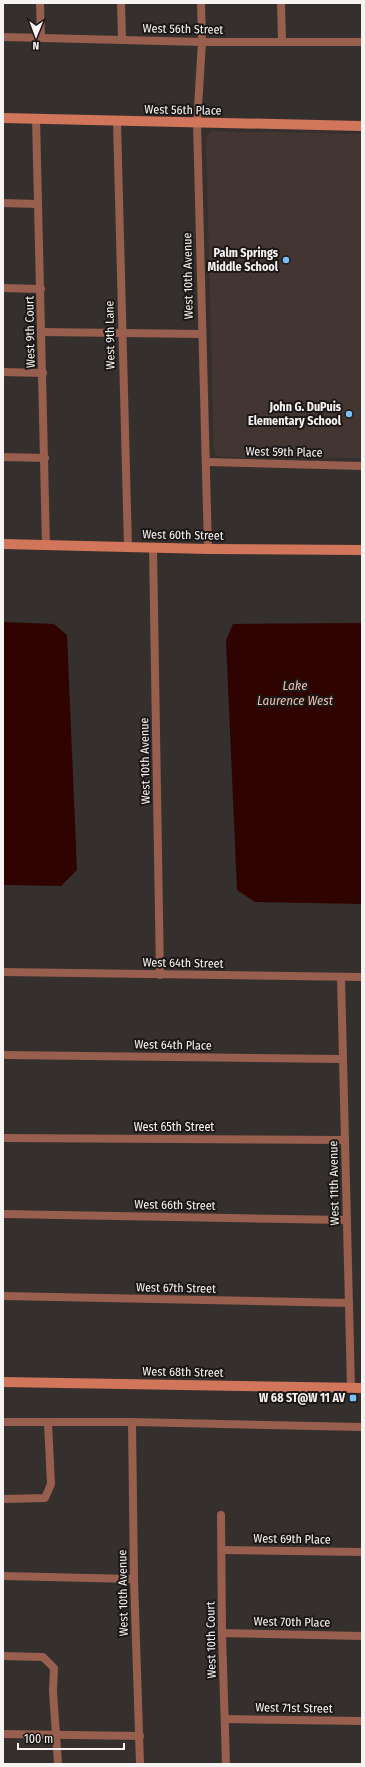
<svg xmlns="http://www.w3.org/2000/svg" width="365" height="1767" viewBox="0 0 365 1767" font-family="'Fira Sans Condensed',sans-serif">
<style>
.built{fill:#433632}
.water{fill:#2f0400}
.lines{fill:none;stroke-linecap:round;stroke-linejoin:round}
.street{stroke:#985e4e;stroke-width:8}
.secondary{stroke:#d1755b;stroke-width:10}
.poi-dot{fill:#7bbef8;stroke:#1b1817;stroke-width:1.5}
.labels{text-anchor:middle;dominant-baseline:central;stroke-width:4;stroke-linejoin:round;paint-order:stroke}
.street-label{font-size:12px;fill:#f7f3f2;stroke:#1b1817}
.poi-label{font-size:12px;font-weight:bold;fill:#f7f3f2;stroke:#1b1817;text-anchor:end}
.water-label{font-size:13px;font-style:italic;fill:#f0beb1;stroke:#1b1817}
</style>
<rect width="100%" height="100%" fill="#352f2d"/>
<path class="built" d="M211,131L362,134V458L219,457L214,453L206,137Z"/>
<g class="water">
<path d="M3,622L54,624L67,635L77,870L61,886L3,885Z"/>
<path d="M362,623V904L255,902L237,890L226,640L233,624Z"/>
</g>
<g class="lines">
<g class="street">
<path d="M40,3L41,38"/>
<path d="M121,3L122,40"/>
<path d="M201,3L202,42L197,123L208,549"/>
<path d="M281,3L282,42"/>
<path d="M3,37L202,42H362"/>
<path d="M36,118L46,545"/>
<path d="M117,121L128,547"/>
<path d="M3,203L38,204"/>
<path d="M3,288L41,289"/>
<path d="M42,332L201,334"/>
<path d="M3,372L43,373"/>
<path d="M3,457L45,458"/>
<path d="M206,462L362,466"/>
<path d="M153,548L160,975"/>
<path d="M3,972L362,977"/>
<path d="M341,977L351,1388"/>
<path d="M3,1055L343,1059"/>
<path d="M3,1138L345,1140"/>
<path d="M3,1214L346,1220"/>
<path d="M3,1296L349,1303"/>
<path d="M3,1422H132L362,1427"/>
<path d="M132,1422L134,1579L140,1764"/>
<path d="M3,1499L45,1498L51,1484L48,1423"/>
<path d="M221,1515L222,1633L226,1764"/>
<path d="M222,1550L362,1552"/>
<path d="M3,1576L134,1579"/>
<path d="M222,1633L362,1636"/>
<path d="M3,1656L43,1657L54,1668L53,1691L58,1764"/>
<path d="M225,1719L362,1721"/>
<path d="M3,1734L140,1736"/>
</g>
<g class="secondary">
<path d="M3,118L362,126"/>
<path d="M3,544L208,549L362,550"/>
<path d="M3,1382L362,1388"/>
</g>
</g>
<g class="poi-dot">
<circle cx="286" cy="260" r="4"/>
<circle cx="349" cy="414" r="4"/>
<rect x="349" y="1394" width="8" height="8" rx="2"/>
</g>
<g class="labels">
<g class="street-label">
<text transform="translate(183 29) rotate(1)">West 56th Street</text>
<text transform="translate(183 110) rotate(1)">West 56th Place</text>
<text transform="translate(188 276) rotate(-91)">West 10th Avenue</text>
<text transform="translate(30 332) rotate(-91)">West 9th Court</text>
<text transform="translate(110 335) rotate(-91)">West 9th Lane</text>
<text transform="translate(284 452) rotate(1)">West 59th Place</text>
<text transform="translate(183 535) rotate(1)">West 60th Street</text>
<text transform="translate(145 761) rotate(-91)">West 10th Avenue</text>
<text transform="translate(183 963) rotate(1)">West 64th Street</text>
<text transform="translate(173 1045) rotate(1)">West 64th Place</text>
<text x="174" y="1127">West 65th Street</text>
<text transform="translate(334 1183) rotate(-91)">West 11th Avenue</text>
<text transform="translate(175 1205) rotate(1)">West 66th Street</text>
<text transform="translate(176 1288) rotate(1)">West 67th Street</text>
<text transform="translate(183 1372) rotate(1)">West 68th Street</text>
<text transform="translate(292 1539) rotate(1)">West 69th Place</text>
<text transform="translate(123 1593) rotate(-91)">West 10th Avenue</text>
<text transform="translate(292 1622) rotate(1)">West 70th Place</text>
<text transform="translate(211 1640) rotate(-91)">West 10th Court</text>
<text transform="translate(294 1708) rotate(1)">West 71st Street</text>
</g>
<g class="poi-label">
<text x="278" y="253">Palm Springs<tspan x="278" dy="14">Middle School</tspan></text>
<text x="341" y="407">John G. DuPuis<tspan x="341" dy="14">Elementary School</tspan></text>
<text x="345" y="1398">W 68 ST@W 11 AV</text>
</g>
<g class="water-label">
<text x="295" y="685">Lake<tspan x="295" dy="15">Laurence West</tspan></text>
</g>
</g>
<rect width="365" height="1767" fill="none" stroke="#f7f3f2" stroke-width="8"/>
<g transform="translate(36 36) rotate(181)" stroke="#1b1817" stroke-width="3" paint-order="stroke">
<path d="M0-3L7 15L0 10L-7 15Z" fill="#f7f3f2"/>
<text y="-6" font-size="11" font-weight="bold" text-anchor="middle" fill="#f7f3f2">N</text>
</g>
<path d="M18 1743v6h106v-6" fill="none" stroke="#f7f3f2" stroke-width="2"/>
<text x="24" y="1743" font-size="12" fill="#f7f3f2" stroke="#1b1817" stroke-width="3" paint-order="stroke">100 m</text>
</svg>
